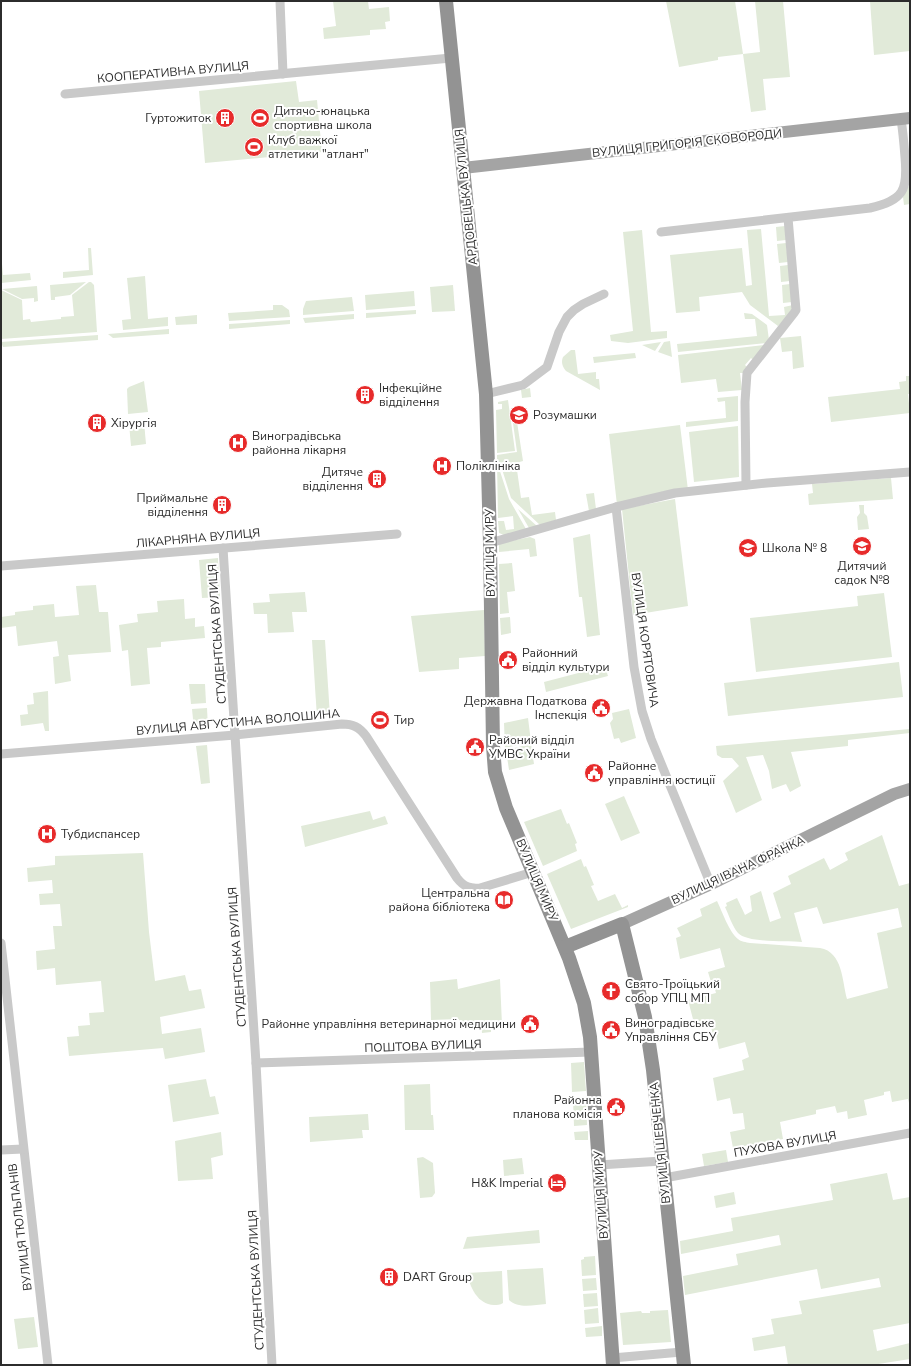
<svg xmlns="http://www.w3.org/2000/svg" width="911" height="1366" viewBox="0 0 911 1366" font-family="'Nunito Sans',sans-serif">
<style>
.green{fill:#e1ead9}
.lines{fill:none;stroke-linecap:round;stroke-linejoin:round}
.minor{stroke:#c9c9c9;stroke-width:9}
.major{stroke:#a4a4a4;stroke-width:12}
.highway{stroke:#939393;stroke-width:14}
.labels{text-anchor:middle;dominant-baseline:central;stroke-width:4;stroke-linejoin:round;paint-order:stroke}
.street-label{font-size:12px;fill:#2c2c2c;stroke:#fff}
.poi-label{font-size:12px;fill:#2c2c2c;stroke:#fff;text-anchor:start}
</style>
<rect width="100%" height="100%" fill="#fff"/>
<g class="green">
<path d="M333,1H368L369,9L389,7L390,21L385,22L386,29L370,30V35L324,39L323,28L336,26Z"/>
<path d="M666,1H735L743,54L760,52L755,1H783L790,77L763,79L766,110L751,112L743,54L718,57V60L679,67Z"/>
<path d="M870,1H910V51L874,55Z"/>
<path d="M296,81L299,102L317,100L322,152L205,163L199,91Z"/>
<path d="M910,184V204L904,205L903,197Z"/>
<path d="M785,226L786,240L777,241L776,227Z"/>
<path d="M761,229L769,316L785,315L784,307L793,305L790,313L778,326L750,305L742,292L699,297L700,311L676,313L670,255L742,248L746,286L752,285L747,230Z"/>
<path d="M642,230L651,332L667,331V338L628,343L611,341L610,335L633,331L623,232Z"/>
<path d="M786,243L788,262L779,263L777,244Z"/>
<path d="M88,248H91L93,275L63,278V272L89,270Z"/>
<path d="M1,252L3,275L30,273L31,280L1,283Z"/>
<path d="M788,265L790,281L781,282L780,266Z"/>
<path d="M145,276L148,319L168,317V326L123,330L122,320L131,319L127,278Z"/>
<path d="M86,282L70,295L55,297V300H51L50,285Z"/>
<path d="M89,282H91L94,285L97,332L1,339V290L22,300L23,320L30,319L31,322L61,319V317L74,316L72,295Z"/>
<path d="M790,284L792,302L783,303L782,285Z"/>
<path d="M453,285L455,311L432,312L430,287Z"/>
<path d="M37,286L38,301L34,302V298L22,299L2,289Z"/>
<path d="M414,291L415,306L366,310L365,295Z"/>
<path d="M352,297L354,311L303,315V309L306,301Z"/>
<path d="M273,305H282L289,310L290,317L229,321L228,313L273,310Z"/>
<path d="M416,310V314L366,318V313Z"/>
<path d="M744,313L752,314L767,325L769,340L767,343L678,352L677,344L757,336L755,319H745Z"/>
<path d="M354,314V319L305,323L303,318Z"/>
<path d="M197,315V324L176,325L175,317Z"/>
<path d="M290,320V324L229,329V324Z"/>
<path d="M169,329V334L113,338L108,334Z"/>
<path d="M98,335V340L3,347L1,342Z"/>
<path d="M801,336L804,367L793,369L792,351L782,352L780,338Z"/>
<path d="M670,341L672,357L658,352L664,342Z"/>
<path d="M661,342L655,351L642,345Z"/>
<path d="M765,345L753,360L751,358L745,365L747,367L743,373H740L742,390L718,392L716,379L681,383L678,355Z"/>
<path d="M571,350H575L578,374L596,372V379H599L600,390L566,371C562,366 561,362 563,357Z"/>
<path d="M635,353L636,358L594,363L593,357Z"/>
<path d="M906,376H910V394H908L910,413L831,422L828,397L900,389L899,382L906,381Z"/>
<path d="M144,381L148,412L128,414L127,389L129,387Z"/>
<path d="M530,388L531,397L522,398L521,390Z"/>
<path d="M738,396V421L686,427V422L726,418L725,401L718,402L717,398Z"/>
<path d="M508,400L515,451L497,453L496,410L502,409V404H498V402Z"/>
<path d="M144,422L146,444L131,446L129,424Z"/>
<path d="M517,422L523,461L516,463L521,498L529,497L532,515L555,512L556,520L540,525L511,498L501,466L497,459V455L517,452L513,423Z"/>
<path d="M680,425L688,490L617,505L609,434Z"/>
<path d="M738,426L739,477L694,482L689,432Z"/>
<path d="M497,462L509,499L526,529L504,535L499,533L498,521H504L506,530L514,529L513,516L498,518Z"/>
<path d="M891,478L893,499L809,505L808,494L813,493L812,484Z"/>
<path d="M594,493L596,509L589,511L586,494Z"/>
<path d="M675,499L688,606L633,615L622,509Z"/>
<path d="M859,505H864V513L867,516L869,529L858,530L857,517L860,513Z"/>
<path d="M518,509L537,526L529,528Z"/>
<path d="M590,534L600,635L587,637L582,597H579L573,538Z"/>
<path d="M530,537L535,539L537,556L530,557L529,549L499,552V545L501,543Z"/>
<path d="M218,558L220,597L202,598L199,560Z"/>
<path d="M512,563L515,591L507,592L509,613L500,614L499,564Z"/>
<path d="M96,585L99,612H108L111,652L68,655L71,681L55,684L53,657L59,656L57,641L18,646L16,626L1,628V617L15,615V612L33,610V606L54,604L55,617L79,615L76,586Z"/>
<path d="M305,592L307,612H292L294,632L268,633L267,614H254L253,603L270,602L269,594Z"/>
<path d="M884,593L892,657L756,672L750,618L858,606L857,596Z"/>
<path d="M184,599L185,619L195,618V627L204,626L205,638L161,642V647L147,648L150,684L131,686L128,650L122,651L119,625L138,622L137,614L158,612L157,601Z"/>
<path d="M484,610L485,656L459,658V669L419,672L411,616Z"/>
<path d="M510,617L511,633L501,635L500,618Z"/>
<path d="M312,640H325L330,716L317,718Z"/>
<path d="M899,662L903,697L728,716L724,683Z"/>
<path d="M605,666L608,676L546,692L544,682Z"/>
<path d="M189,684H205L206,703L191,704Z"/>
<path d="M48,691L49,731H45L43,723L21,726L20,715L28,714L27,705L34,704L33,693Z"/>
<path d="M207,708L208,728L194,729L192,709Z"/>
<path d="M629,709L636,738L621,743L619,738L614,739L610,723L613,719L612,713Z"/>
<path d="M528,718L531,742L505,748L504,723Z"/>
<path d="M910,729V733L848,740V746L791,752L801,786L790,792L786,784L772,789L769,771L763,755L746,757L762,800L736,813L723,781L739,766L732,758H722L717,755L716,746Z"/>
<path d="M531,744L534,764L509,770L506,750Z"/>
<path d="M207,745L210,783L201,784L196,746Z"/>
<path d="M624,796L640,833L621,841L605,804Z"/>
<path d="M561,809L567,824L569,823L577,843L575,844L577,851L543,866L524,822Z"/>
<path d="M370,811L373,820L385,816L388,824L305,847L301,826Z"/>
<path d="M882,835L899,886L910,883V1107L908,1099L892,1102L890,1091L884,1092V1095L864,1100L867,1115L848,1119L847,1111L837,1113L835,1106L816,1110V1114L780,1122L783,1139L733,1148L730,1132L745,1129L743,1113L733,1114L730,1098L717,1101L713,1078L744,1070L742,1060L749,1057L745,1042L719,1049L716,1034L713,1035L709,1019L694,1023L688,1000L716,993L713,982H711L708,972L725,967L720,948L680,959L676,938L681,936L677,928L702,916L700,909L717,901C722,911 729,932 738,939C741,942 746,942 750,943L820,948C843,952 842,981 847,999L888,988L877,933L902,927L898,908L823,924L817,907L794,913L802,942C788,941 747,943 738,933C732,926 729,915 725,907L727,906L726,903L737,898L745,915L752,911L750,896L761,891L770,922L781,918L773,893L791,884L788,876L824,858L830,870L848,860L845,853Z"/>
<path d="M143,853L149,932L155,981L185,975L189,991L201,989L205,1008L160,1017L162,1034L201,1028L205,1052L165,1059L163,1048L69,1056L67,1037L79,1036L78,1026L90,1025L89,1013L104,1012L101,981L56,985L55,968L37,970L36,951L55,949L53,926H62L60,904L40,905L39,894L53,893L52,880L28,882L27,868L55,865V856Z"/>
<path d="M581,859L584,867L586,866L594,885L591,886L598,901L615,894L622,908L628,905V907L571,929L547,874Z"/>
<path d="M457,979L458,989L500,979L502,1025L491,1026V1032L482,1033L481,1023L459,1024V1019L431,1020L430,982Z"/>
<path d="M584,1062L586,1091L572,1092L571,1063Z"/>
<path d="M206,1079L210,1097L215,1096L219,1114L173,1122L168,1085Z"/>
<path d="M430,1084L431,1115H433L434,1130H405L404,1085Z"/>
<path d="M586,1098L587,1125L574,1126L573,1099Z"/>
<path d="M368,1114L369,1130H362L363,1138L310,1142L309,1117Z"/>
<path d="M588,1131V1140H575L574,1132Z"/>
<path d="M221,1132L223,1155L211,1158L213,1179L178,1181L175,1141Z"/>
<path d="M726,1150L728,1162L704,1166L702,1154Z"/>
<path d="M423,1157L433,1163L435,1193L432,1197L420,1198L417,1158Z"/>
<path d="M522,1158L524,1174L504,1176L503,1160Z"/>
<path d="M887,1173L893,1200L910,1197V1323L873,1330L877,1351L910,1343V1359L872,1365H788L785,1346L754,1351L752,1338L774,1334L771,1319L802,1314L799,1301L881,1287L879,1278L821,1289L817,1269L685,1295L683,1276L738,1265L736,1254L781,1245L779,1235L681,1254L680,1241L733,1231L731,1218L833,1200L830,1184Z"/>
<path d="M734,1192L736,1204L716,1208L714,1196Z"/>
<path d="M539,1230L540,1243L463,1249L467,1237Z"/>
<path d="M595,1256L596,1275L582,1276L581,1260L584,1259V1257Z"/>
<path d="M543,1268L546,1304C534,1305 518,1309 509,1300L507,1270Z"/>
<path d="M502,1271L503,1303C500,1305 497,1305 494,1305C477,1304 470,1287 467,1273Z"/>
<path d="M596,1278L597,1290L583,1291L582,1279Z"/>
<path d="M597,1293L598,1306L584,1307L583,1294Z"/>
<path d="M598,1308L599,1323L585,1324L584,1310Z"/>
<path d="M668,1310L671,1342L623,1345L620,1313L641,1311L642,1313H650V1311Z"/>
<path d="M34,1317L38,1347L18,1349L14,1319Z"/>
<path d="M602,1326V1336L586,1337L585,1328Z"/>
</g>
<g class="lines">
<g class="minor">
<path d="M280,1L283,74"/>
<path d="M65,94L451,58"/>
<path d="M661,232L870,208C904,200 908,190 905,157C904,144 903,132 901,119"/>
<path d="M486,394L523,385L547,367L559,332L567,317L574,310L583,304L604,294"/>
<path d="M746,485L745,402L747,373L794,313L796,310L788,218"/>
<path d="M616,507L634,667L642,711L651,739L711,885"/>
<path d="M490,543L616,507L675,493L767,483L910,472"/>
<path d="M223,548L256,1063L272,1365"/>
<path d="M1,566L397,534"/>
<path d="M1,754L235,735L342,724C353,724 359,727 366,736L457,878C464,887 470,889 480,888L533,872"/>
<path d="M1,943L48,1365"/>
<path d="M256,1063L591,1052"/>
<path d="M1,1150L23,1149"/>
<path d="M599,1165L662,1161"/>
<path d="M664,1178L910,1133"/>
<path d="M612,1358L682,1352"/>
</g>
<g class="major">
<path d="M463,168L910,118"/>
<path d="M622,924L711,884L894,794L910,789"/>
</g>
<g class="highway">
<path d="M446,1L486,394L490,543L493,746L495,772L506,808L569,958L584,1003L590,1037L613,1365"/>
<path d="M565,947L622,924L645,1017L653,1070L684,1365"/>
</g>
</g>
<defs>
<g id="building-disc" transform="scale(1)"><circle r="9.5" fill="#e72b2b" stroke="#fff"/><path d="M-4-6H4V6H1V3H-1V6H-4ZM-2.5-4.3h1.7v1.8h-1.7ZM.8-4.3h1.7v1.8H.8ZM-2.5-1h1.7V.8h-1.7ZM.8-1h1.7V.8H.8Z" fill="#fff"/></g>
<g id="stadium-disc" transform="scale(1)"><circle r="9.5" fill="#e72b2b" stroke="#fff"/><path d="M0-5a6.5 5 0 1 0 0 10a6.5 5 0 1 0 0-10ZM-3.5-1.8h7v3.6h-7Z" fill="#fff"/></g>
<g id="school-disc" transform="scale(1)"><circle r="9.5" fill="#e72b2b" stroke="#fff"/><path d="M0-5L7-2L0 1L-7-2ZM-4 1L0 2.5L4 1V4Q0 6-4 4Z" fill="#fff"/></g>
<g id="hospital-disc" transform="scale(1)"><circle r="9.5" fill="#e72b2b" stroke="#fff"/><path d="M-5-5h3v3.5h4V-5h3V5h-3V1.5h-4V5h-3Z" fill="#fff"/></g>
<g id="civic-disc" transform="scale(1)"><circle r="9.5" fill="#e72b2b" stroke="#fff"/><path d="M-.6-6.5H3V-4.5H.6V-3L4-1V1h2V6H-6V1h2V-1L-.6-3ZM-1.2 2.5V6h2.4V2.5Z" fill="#fff"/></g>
<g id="library-disc" transform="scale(1)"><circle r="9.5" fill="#e72b2b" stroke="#fff"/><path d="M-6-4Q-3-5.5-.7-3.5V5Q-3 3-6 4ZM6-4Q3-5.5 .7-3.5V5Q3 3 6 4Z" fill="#fff"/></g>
<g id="church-disc" transform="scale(1)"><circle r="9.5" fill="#e72b2b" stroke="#fff"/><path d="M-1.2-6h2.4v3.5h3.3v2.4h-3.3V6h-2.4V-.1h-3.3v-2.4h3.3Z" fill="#fff"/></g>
<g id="hotel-disc" transform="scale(1)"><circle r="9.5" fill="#e72b2b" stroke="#fff"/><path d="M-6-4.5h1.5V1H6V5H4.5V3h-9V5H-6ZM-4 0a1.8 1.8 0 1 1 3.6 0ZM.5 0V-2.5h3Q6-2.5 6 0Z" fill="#fff"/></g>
</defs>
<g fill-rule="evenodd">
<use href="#building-disc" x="225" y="118"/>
<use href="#stadium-disc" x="260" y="118"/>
<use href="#stadium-disc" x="254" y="147"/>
<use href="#building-disc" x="365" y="395"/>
<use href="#school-disc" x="519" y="415"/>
<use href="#building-disc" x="97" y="423"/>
<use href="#hospital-disc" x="238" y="443"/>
<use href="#hospital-disc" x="442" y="466"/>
<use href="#building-disc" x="377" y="479"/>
<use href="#building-disc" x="222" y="505"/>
<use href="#school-disc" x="862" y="546"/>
<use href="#school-disc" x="748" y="548"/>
<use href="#civic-disc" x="508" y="660"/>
<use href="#civic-disc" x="601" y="708"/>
<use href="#stadium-disc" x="380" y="720"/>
<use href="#civic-disc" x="475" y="747"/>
<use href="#civic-disc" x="594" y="773"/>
<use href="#hospital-disc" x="47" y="834"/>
<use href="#library-disc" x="504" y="900"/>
<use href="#church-disc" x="611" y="991"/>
<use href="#civic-disc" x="530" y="1024"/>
<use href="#civic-disc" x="611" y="1030"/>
<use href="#civic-disc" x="616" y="1107"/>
<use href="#hotel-disc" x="557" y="1183"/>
<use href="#building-disc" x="389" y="1277"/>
</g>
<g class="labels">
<g class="street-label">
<text transform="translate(173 72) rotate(-5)">КООПЕРАТИВНА ВУЛИЦЯ</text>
<text transform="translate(687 143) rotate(-6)">ВУЛИЦЯ ГРИГОРІЯ СКОВОРОДИ</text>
<text transform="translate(466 197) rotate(-96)">АРДОВЕЦЬКА ВУЛИЦЯ</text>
<text transform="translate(198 538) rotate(-5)">ЛІКАРНЯНА ВУЛИЦЯ</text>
<text transform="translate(490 553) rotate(-91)">ВУЛИЦЯ МИРУ</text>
<text transform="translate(217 634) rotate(-94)">СТУДЕНТСЬКА ВУЛИЦЯ</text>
<text transform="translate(645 640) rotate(82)">ВУЛИЦЯ КОРЯТОВИЧА</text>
<text transform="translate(238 722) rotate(-5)">ВУЛИЦЯ АВГУСТИНА ВОЛОШИНА</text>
<text transform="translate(738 870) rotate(-25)">ВУЛИЦЯ ІВАНА ФРАНКА</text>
<text transform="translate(537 880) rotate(67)">ВУЛИЦЯ МИРУ</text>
<text transform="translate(237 957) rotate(-94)">СТУДЕНТСЬКА ВУЛИЦЯ</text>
<text transform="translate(423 1046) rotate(-2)">ПОШТОВА ВУЛИЦЯ</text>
<text transform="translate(660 1143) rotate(-96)">ВУЛИЦЯ ШЕВЧЕНКА</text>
<text transform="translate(785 1144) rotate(-10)">ПУХОВА ВУЛИЦЯ</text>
<text transform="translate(601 1195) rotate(-94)">ВУЛИЦЯ МИРУ</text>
<text transform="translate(20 1227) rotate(-97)">ВУЛИЦЯ ТЮЛЬПАНІВ</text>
<text transform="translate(256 1280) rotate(-93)">СТУДЕНТСЬКА ВУЛИЦЯ</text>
</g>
<g class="poi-label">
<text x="274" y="111">Дитячо-юнацька<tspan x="274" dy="14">спортивна школа</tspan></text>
<text x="211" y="118" text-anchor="end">Гуртожиток</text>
<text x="268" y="140">Клуб важкої<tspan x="268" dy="14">атлетики "атлант"</tspan></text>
<text x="379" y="388">Інфекційне<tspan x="379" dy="14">відділення</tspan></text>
<text x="533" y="415">Розумашки</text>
<text x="111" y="423">Хірургія</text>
<text x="252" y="436">Виноградівська<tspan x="252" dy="14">районна лікарня</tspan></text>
<text x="456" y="466">Поліклініка</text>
<text x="363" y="472" text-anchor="end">Дитяче<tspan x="363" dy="14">відділення</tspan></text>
<text x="208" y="498" text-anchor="end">Приймальне<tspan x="208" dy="14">відділення</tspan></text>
<text x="762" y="548">Школа № 8</text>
<text x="862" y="566" text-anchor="middle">Дитячий<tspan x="862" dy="14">садок №8</tspan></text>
<text x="522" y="653">Районний<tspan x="522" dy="14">відділ культури</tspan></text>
<text x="587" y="701" text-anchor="end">Державна Податкова<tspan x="587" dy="14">Інспекція</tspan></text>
<text x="394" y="720">Тир</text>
<text x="489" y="740">Районий відділ<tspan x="489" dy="14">УМВС України</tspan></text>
<text x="608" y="766">Районне<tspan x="608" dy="14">управління юстиції</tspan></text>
<text x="61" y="834">Тубдиспансер</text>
<text x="490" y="893" text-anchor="end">Центральна<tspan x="490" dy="14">района бібліотека</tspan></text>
<text x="625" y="984">Свято-Троїцький<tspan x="625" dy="14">собор УПЦ МП</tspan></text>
<text x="625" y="1023">Виноградівське<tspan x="625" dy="14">Управління СБУ</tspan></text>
<text x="516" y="1024" text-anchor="end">Районне управління ветеринарної медицини</text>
<text x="602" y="1100" text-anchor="end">Районна<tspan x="602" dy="14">планова комісія</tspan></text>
<text x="543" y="1183" text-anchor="end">H&amp;K Imperial</text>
<text x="403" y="1277">DART Group</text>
</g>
</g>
<rect width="911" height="1366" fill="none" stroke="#2c2c2c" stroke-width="4"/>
</svg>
